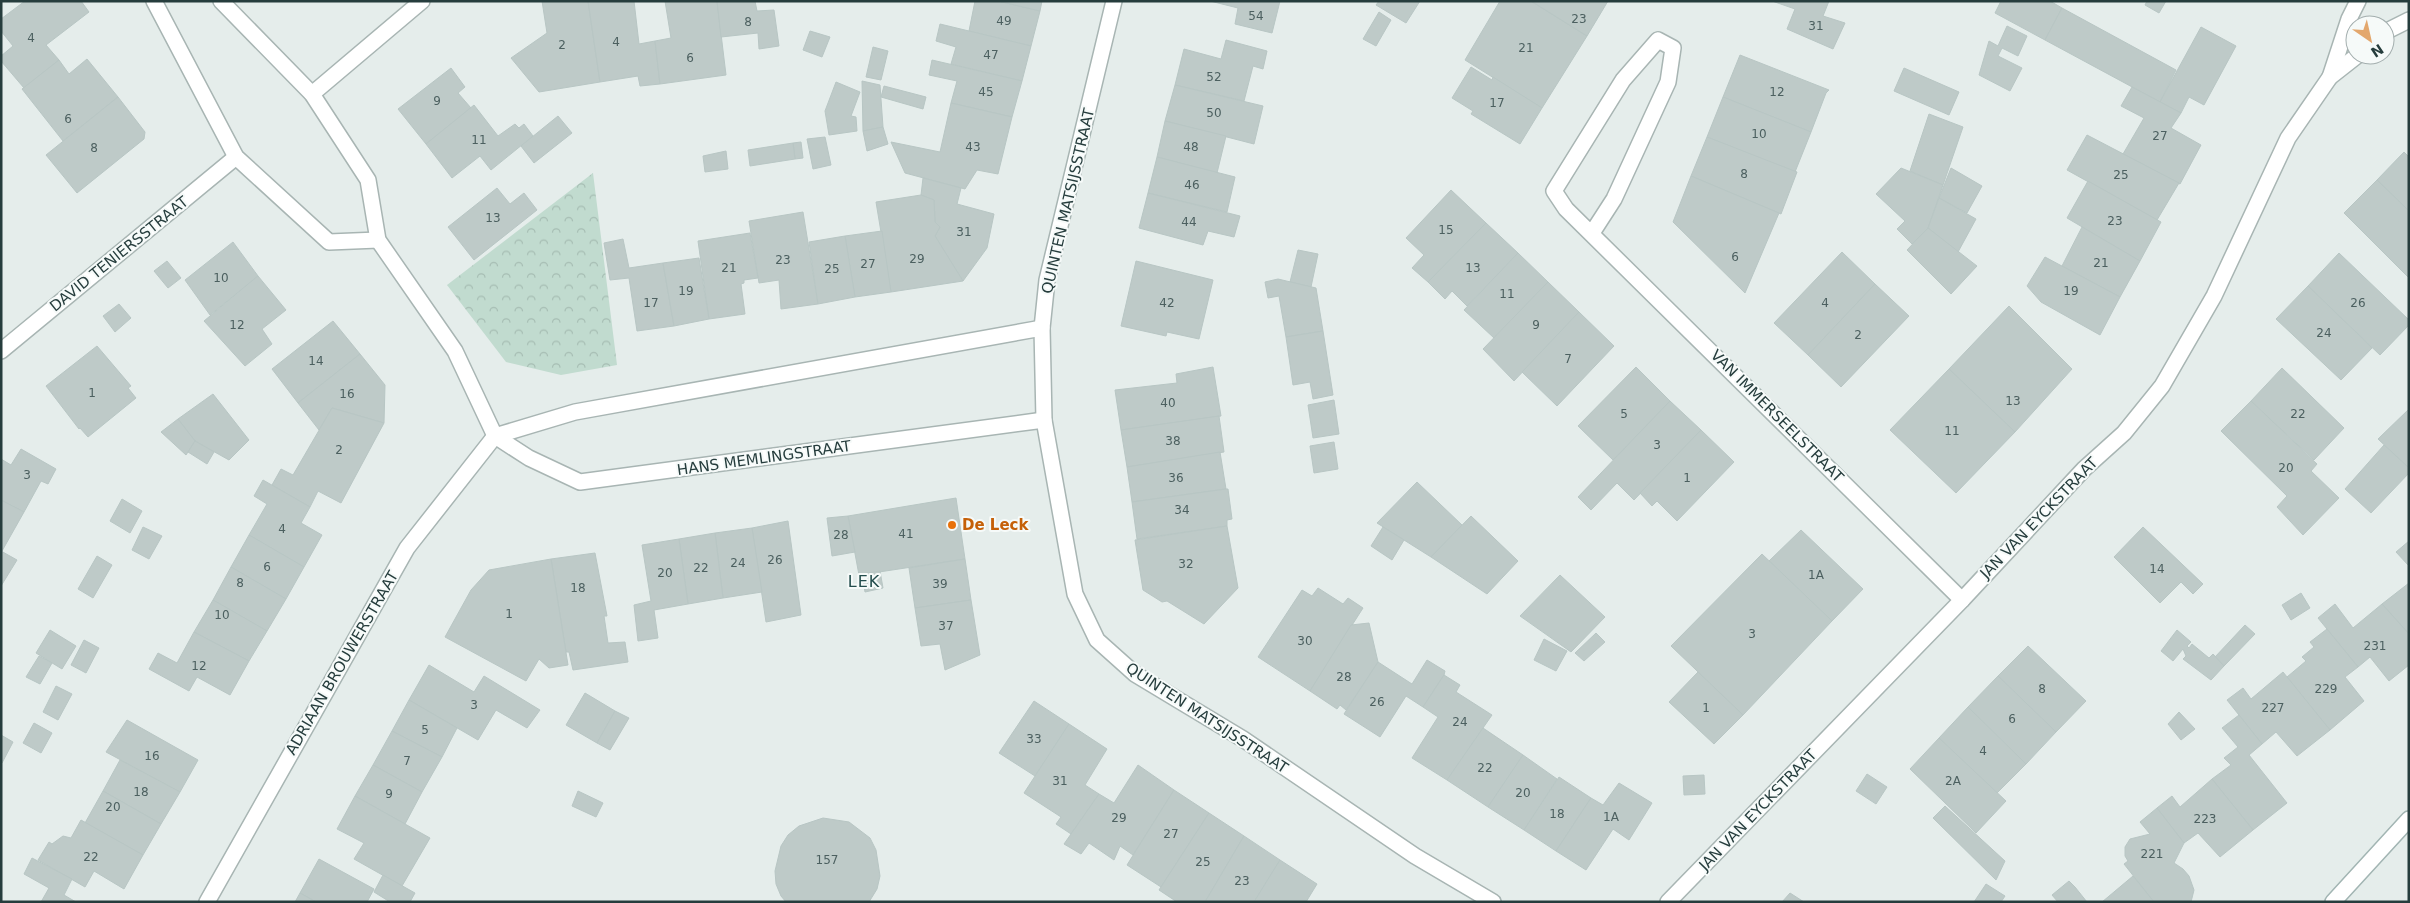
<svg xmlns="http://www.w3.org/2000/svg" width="2410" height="903" viewBox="0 0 2410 903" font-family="'DejaVu Sans',sans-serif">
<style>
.forest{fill:url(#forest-crowns)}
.building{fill:#becac8;stroke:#b8c6c4}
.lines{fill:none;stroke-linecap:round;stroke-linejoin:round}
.street-casing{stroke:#a8b5b3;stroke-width:18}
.secondary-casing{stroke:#a2b5b3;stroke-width:18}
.street{stroke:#fff;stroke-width:15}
.secondary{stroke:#fff;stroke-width:15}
.food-dot{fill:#e8710a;stroke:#f6faf9;stroke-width:2}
.labels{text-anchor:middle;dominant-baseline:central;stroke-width:4;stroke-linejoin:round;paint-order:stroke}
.number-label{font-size:12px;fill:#4c6060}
.street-label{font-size:15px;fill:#263d3d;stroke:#f6faf9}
.food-label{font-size:15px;font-weight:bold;fill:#c56008;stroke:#f6faf9;text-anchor:start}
.neighbourhood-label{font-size:16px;letter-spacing:1px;fill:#244d4d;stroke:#f6faf9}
</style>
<defs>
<pattern id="forest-crowns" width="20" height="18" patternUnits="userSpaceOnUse" patternTransform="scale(1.25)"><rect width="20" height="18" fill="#c1dbcf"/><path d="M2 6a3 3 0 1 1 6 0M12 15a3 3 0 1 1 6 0" fill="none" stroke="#a6bdb3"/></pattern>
</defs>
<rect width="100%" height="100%" fill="#e5edeb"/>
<path class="forest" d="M593,173L617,365L561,375L506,362L447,285Z"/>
<g class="building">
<path d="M25,1H81L89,12L46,45L59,60L24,88L1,61V56L13,46L1,31V19Z"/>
<path d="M542,1H588L600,82L539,92L511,58L547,33Z"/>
<path d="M588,1H634L639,44L655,41L660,84L640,86L638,76L600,82Z"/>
<path d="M665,1H717L726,75L660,84L655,41L671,38Z"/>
<path d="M717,1H755L757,11L774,10L779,46L759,49L758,33L721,37Z"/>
<path d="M975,1H998L1040,11L1031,46L969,31Z"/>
<path d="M998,1H1042L1040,11Z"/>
<path d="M1210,1H1280L1272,33L1235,24L1238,8Z"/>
<path d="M1379,1H1420L1406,23L1376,5Z"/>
<path d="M1500,1H1531L1587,36L1542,108L1465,60Z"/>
<path d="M1531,1H1608L1587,36Z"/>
<path d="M1772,1H1829L1823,16L1845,23L1833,49L1787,29L1795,9Z"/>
<path d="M2001,1H2050L2062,8L2045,40L1995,13Z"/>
<path d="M2147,1H2166L2159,13L2145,5Z"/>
<path d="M2062,8L2176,70L2160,102L2045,40Z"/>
<path d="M1379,12L1391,20L1376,46L1363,39Z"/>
<path d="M940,24L1031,46L1022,81L951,64L956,47L936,41Z"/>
<path d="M2007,26L2027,36L2018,56L2002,48L1998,56L2022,68L2010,91L1979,75L1989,41L1998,46Z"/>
<path d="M2201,27L2236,46L2204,105L2189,97L2181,113L2160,102Z"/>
<path d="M810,31L830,37L822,57L803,50Z"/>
<path d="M1226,40L1267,51L1263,69L1253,66L1244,101L1175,85L1184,49L1221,59Z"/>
<path d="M873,47L888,51L881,80L866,77Z"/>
<path d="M1740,55L1829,90L1826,93L1811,132L1723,97Z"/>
<path d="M87,59L118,97L63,141L22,89L59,60L69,74Z"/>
<path d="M932,60L1022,81L1012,117L951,103L957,81L929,75Z"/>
<path d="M1471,67L1492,80L1493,77L1542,108L1520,144L1471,114L1473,111L1452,98Z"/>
<path d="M451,68L465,87L458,93L471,108L426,144L398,109Z"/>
<path d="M1904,68L1959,92L1949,115L1894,91Z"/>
<path d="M862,81L880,85L883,127L863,131Z"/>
<path d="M836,82L860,92L851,116L856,117L857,131L829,135L825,111Z"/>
<path d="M1175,85L1263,106L1254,144L1165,121Z"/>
<path d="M884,86L926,97L923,109L881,97Z"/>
<path d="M2132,87L2181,113L2171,128L2201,145L2180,184L2123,154L2144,118L2121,106Z"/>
<path d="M118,97L145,132L144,139L77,193L46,155Z"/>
<path d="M1723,97L1811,132L1795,172L1707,137Z"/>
<path d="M951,103L1012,117L998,174L977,170L965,189L905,173L891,142L940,152Z"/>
<path d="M474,105L498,136L515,124L519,128L524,124L533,136L491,170L480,156L452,178L426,144Z"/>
<path d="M1929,114L1963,127L1943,185L1910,171Z"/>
<path d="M558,116L572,133L534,163L521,146Z"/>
<path d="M1165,121L1226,136L1217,173L1157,157Z"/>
<path d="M883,127L888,144L867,151L863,131Z"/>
<path d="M2087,135L2179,183L2157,220L2067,170Z"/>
<path d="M825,137L831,165L813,169L807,139Z"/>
<path d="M1707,137L1797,172L1781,214L1691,176Z"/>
<path d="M801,142L803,158L795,159L793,143Z"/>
<path d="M793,143L795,159L750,166L748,150Z"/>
<path d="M726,151L728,169L705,172L703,156Z"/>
<path d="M2404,152L2409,157V211L2377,180Z"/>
<path d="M1157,157L1235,177L1227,212L1148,193Z"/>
<path d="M1901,168L1943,185L1928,228L1912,244L1897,229L1905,221L1876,194Z"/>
<path d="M1951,168L1982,186L1967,213L1939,198Z"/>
<path d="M1691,176L1779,213L1745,293L1673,222Z"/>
<path d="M923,178L961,188L957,204L994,214L987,248L963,281L935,236L940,227L935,222L934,200L921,195Z"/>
<path d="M2377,180L2409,211V278L2344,213Z"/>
<path d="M2088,181L2161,222L2140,261L2067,218Z"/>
<path d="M497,188L510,204L524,193L537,210L474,260L448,227Z"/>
<path d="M1451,190L1486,223L1428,282L1412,268L1424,255L1406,238Z"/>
<path d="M1148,193L1240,216L1234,237L1208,231L1203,245L1139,228Z"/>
<path d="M921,195L934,200L935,222L940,227L935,236L963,281L891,292L876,202Z"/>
<path d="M1939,198L1976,219L1958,252L1928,228Z"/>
<path d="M803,212L818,304L781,309L779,280L759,283L749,221Z"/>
<path d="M1486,223L1518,253L1467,306L1452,291L1445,299L1428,282Z"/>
<path d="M2082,227L2140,261L2120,297L2062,266Z"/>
<path d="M1928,228L1977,266L1951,294L1907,250Z"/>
<path d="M882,231L891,292L855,297L845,236Z"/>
<path d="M750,233L758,278L744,280V283L741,284L745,314L709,319L698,241Z"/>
<path d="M845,236L855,297L818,304L809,242Z"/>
<path d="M623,239L629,268L663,263L674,326L637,331L629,278L610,280L604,243Z"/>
<path d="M233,242L258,276L210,315L185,280Z"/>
<path d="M1298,250L1318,254L1311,287L1290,282Z"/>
<path d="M1842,252L1875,284L1808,355L1774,323Z"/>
<path d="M1518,253L1548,282L1494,338L1464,310Z"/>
<path d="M2339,253L2409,320V325L2380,355L2308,286Z"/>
<path d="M2045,257L2120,297L2100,335L2041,302L2027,286Z"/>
<path d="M699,258L709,319L674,326L663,263Z"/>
<path d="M167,261L181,278L168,288L154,271Z"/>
<path d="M1136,261L1213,280L1199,339L1167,332L1166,336L1121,326Z"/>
<path d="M258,276L286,310L262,329L272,344L245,366L204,321Z"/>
<path d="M1278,279L1316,288L1323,331L1286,337L1279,296L1268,298L1265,282Z"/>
<path d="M1548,282L1579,312L1514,381L1483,349Z"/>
<path d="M1875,284L1909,316L1841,387L1808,355Z"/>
<path d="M2308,286L2372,348L2341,380L2276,319Z"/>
<path d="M119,304L131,318L115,332L103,316Z"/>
<path d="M2009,306L2072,369L2015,432L1949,369Z"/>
<path d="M1579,312L1614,346L1557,406L1522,372Z"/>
<path d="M333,321L360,354L298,403L272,369Z"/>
<path d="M1323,331L1333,395L1313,399L1310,382L1293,385L1286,337Z"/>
<path d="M97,346L131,386L128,388L136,398L88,437L80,428L79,429L46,386Z"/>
<path d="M360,354L385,385L384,423L332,408L319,430L298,403Z"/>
<path d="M1213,367L1221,416L1121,430L1115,390L1177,383L1176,374Z"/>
<path d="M1636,367L1670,401L1613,460L1578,426Z"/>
<path d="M2282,368L2344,428L2314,460L2251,401Z"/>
<path d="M1949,369L2015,432L1956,493L1890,430Z"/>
<path d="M213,394L249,440L229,460L195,441L178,419Z"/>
<path d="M1334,400L1339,434L1313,438L1308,405Z"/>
<path d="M1670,401L1701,430L1634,500L1617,483L1591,510L1578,497Z"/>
<path d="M2251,401L2317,464L2311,471L2339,498L2303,535L2277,507L2287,496L2221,431Z"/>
<path d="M332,408L384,423L341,503L318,491L310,507L272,485L281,469L293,475Z"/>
<path d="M2409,409V468L2378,439Z"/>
<path d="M1219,416L1224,452L1127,467L1121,430Z"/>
<path d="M178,419L195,441L186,455L161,432Z"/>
<path d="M1701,430L1734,462L1677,521L1657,501L1652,506L1640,493Z"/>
<path d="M195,441L214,452L207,464L188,452Z"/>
<path d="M1334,442L1338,469L1314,473L1310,446Z"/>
<path d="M2384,445L2409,468V473L2371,513L2345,489Z"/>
<path d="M21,449L56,469L48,484L41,481L24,512L1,500V459L11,465Z"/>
<path d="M1220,452L1226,489L1132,502L1127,467Z"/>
<path d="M263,480L310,507L301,523L322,535L304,567L249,535L267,504L254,496Z"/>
<path d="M1417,482L1462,525L1431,557L1377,523Z"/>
<path d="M1226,489H1228L1232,519L1227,520V526L1137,539L1132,502Z"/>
<path d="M956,498L965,559L859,575L848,516Z"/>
<path d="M122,499L142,511L130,533L110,521Z"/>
<path d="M1,500L24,512L2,551H1Z"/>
<path d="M848,516L855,552L832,556L827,518Z"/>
<path d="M1471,516L1518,561L1487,594L1431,557Z"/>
<path d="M788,521L801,615L766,622L752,528Z"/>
<path d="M1227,526L1238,588L1204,624L1167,601L1162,602L1143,590L1135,540Z"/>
<path d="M143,527L162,536L149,559L132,550Z"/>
<path d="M1383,527L1404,540L1392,560L1371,546Z"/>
<path d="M2143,527L2203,584L2193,594L2181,582L2160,603L2114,557Z"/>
<path d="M752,528L762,592L723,598L715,533Z"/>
<path d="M1801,530L1863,589L1832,621L1769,561Z"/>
<path d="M715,533L723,598L688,604L679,539Z"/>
<path d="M249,535L304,567L286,599L231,567Z"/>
<path d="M679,539L688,604L654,610L658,638L638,641L634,605L651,601L642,545Z"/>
<path d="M2409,541V566L2396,552Z"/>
<path d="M1,551L17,560L1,586Z"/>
<path d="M595,553L607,616H604L608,643L625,642L628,662L573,670L569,652H566L551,559Z"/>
<path d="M1762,554L1832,621L1743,715L1671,646Z"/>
<path d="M97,556L112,565L93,598L78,589Z"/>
<path d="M551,559L568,665L549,668L539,659L526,681L445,637L471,590L489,570Z"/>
<path d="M965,559L971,600L915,608L909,568Z"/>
<path d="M231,567L286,599L267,631L213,600Z"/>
<path d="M880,571L883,588L865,592L862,574Z"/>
<path d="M1560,575L1605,617L1571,652L1520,616Z"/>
<path d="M2409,583V634L2382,604Z"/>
<path d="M1318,588L1343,604L1348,598L1363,608L1310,691L1258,657L1302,590L1312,596Z"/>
<path d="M2301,593L2310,608L2291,620L2282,605Z"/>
<path d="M213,600L267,631L249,661L194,632Z"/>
<path d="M971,600L980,655L945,670L940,644L921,646L915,608Z"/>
<path d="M2335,604L2353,628L2382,604L2409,634V665L2389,681L2370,657L2358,667L2318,618Z"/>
<path d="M1369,623L1378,662L1346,710L1340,705L1337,709L1310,691L1351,625Z"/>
<path d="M2245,625L2255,634L2224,666L2215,657Z"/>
<path d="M2327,629L2358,667L2345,677L2364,701L2330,730L2287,677L2306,661L2302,657L2314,647L2310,642Z"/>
<path d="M50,630L76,646L62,669L36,653Z"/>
<path d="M2177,630L2191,642L2187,646L2189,648L2192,644L2209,658L2213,654L2224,666L2211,680L2183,659L2186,656L2183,649L2173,661L2161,651Z"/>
<path d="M194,632L249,661L230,695L197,677L189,691L149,669L158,653L177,663Z"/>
<path d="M1596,633L1605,642L1584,661L1575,653Z"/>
<path d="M1544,639L1567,651L1556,671L1534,660Z"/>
<path d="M84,640L99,648L86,673L71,665Z"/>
<path d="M2028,646L2086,701L2056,732L1998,676Z"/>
<path d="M39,656L52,663L40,684L26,677Z"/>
<path d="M1427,660L1445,671L1444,675L1423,707L1406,696L1380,737L1344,714L1378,662L1412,684Z"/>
<path d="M429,665L474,692L484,676L540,710L527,728L496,710L478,740L409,700Z"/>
<path d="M1698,672L1743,715L1714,744L1669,702Z"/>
<path d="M2283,672L2330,730L2297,756L2276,732L2262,744L2227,700L2243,688L2251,699Z"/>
<path d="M1444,675L1460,685L1456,692L1492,715L1447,780L1412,758L1438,717L1423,707Z"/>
<path d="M1998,676L2056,732L2026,764L1968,707Z"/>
<path d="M56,686L72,694L58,720L43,712Z"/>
<path d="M585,693L615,711L597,743L566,725Z"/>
<path d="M409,700L457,728L442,757L392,731Z"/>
<path d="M1034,701L1069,724L1035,776L999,753Z"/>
<path d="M1968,707L2026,764L1997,793L1939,738Z"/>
<path d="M615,711L629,718L610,750L597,743Z"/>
<path d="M2179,712L2195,729L2181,740L2168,724Z"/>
<path d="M2239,715L2262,744L2249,755L2287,803L2253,830L2212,779L2231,765L2224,758L2238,747L2222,728Z"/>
<path d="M127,720L198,760L180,792L106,752Z"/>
<path d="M34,723L52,733L41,753L23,743Z"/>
<path d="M1069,724L1107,749L1085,785L1099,794L1071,834L1056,824L1061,817L1024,793Z"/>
<path d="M1483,728L1523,755L1488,807L1447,780Z"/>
<path d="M392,731L442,757L422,792L373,765Z"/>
<path d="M1,735L13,742L2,763L1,762Z"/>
<path d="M1939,738L2006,801L1976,833L1910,769Z"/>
<path d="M1523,755L1557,779L1524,830L1488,807Z"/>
<path d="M120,760L180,792L161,824L103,791Z"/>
<path d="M373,765L422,792L405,824L355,796Z"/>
<path d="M1138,765L1174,790L1133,855L1120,846L1114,860L1089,843L1081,854L1064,844L1099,794L1114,803Z"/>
<path d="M1867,774L1887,787L1876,804L1856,791Z"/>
<path d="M1704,775L1705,794L1684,795L1683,776Z"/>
<path d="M1559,777L1591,798L1556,851L1524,830Z"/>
<path d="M2212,779L2253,830L2220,857L2198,833L2184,843L2157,808L2172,796L2180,807Z"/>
<path d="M1619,783L1652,803L1629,840L1613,829L1586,870L1556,851L1591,798L1603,805Z"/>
<path d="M1174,790L1209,813L1161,887L1127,865Z"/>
<path d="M103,791L161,824L143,855L85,823Z"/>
<path d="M578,791L603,803L596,817L572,806Z"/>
<path d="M355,796L430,838L402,886L354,859L364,843L337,829Z"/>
<path d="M1945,806L2005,861L1996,880L1933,818Z"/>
<path d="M2157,808L2184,843L2174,863L2183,869L2189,876L2194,890L2191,902H2154L2124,864L2128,861L2125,856V847L2130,839L2150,834L2140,822Z"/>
<path d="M1209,813L1244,836L1205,902H1177L1159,890Z"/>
<path d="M823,818L849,822L870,838L876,850L880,876L877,889L869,902H786L781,896L776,884L775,871L781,846L788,835L799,826Z"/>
<path d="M81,820L143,855L124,889L94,871L85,887L38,860L49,842L52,844L63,836L71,838Z"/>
<path d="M1244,836L1280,860L1254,902H1205Z"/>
<path d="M32,858L72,879L64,895L76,902H41L49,888L24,874Z"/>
<path d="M319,859L374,889L367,902H316L300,893Z"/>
<path d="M1280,860L1317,884L1306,902H1254Z"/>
<path d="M383,875L415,893L410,902H390L374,892Z"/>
<path d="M2133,876L2154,902H2102Z"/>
<path d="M2069,881L2075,887L2087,902H2058L2052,895Z"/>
<path d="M1986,884L2005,896L2001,902H1974Z"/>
<path d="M300,893L316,902H295Z"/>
<path d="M1790,893L1804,902H1782Z"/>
</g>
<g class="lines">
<g class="street-casing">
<g id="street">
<path d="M154,1L236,157L329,242L378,240"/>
<path d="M221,1L312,94L368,180L378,240L455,351L495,436L529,458L580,482L1044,420"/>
<path d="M1114,1L1047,280L1042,328L1044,420L1075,594L1097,640L1135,674L1243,739L1415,856L1493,902"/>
<path d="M2385,32L2409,20"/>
<path d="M2330,77L2349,19L2358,1"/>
<path d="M312,94L422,1"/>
<path d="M1592,233L1614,199L1668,82L1673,48L1658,40L1623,80L1554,191L1566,209L1962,600"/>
<path d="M1,351L236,157"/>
<path d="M495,436L575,412L1042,328"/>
<path d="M207,902L407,548L495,436"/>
<path d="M1668,902L1962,600L2084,469L2124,433L2162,386L2214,296L2288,138L2330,77L2358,55"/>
</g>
</g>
<g class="secondary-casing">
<path id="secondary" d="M2333,902L2409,819"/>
</g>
<use href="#street" class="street"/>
<use href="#secondary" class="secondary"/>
</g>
<circle class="food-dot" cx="952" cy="525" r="5"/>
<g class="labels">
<g class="number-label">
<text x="1256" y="16">54</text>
<text x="1579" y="19">23</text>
<text x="1004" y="21">49</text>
<text x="748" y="22">8</text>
<text x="1816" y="26">31</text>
<text x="31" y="38">4</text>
<text x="616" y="42">4</text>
<text x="562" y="45">2</text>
<text x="1526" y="48">21</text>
<text x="991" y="55">47</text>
<text x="690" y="58">6</text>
<text x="1214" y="77">52</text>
<text x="986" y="92">45</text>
<text x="1777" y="92">12</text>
<text x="437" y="101">9</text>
<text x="1497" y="103">17</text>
<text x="1214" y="113">50</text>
<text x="68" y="119">6</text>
<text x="1759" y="134">10</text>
<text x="2160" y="136">27</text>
<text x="479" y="140">11</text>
<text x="973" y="147">43</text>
<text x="1191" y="147">48</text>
<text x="94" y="148">8</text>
<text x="1744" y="174">8</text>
<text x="2121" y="175">25</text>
<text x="1192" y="185">46</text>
<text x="493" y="218">13</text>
<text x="2115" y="221">23</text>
<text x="1189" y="222">44</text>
<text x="1446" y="230">15</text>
<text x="964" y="232">31</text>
<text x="1735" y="257">6</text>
<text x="917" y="259">29</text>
<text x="783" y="260">23</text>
<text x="2101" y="263">21</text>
<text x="868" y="264">27</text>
<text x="729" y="268">21</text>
<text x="1473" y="268">13</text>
<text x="832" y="269">25</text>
<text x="221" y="278">10</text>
<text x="686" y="291">19</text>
<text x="2071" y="291">19</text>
<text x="1507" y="294">11</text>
<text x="651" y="303">17</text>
<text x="1167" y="303">42</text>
<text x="1825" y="303">4</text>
<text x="2358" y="303">26</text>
<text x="237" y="325">12</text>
<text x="1536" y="325">9</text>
<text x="2324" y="333">24</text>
<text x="1858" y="335">2</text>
<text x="1568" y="359">7</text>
<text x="316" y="361">14</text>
<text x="92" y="393">1</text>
<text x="347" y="394">16</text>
<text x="2013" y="401">13</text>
<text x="1168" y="403">40</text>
<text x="1624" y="414">5</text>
<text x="2298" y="414">22</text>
<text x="1952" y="431">11</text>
<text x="1173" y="441">38</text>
<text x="1657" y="445">3</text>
<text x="339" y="450">2</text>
<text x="2286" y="468">20</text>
<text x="27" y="475">3</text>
<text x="1176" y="478">36</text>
<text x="1687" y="478">1</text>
<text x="1182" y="510">34</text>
<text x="282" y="529">4</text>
<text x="906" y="534">41</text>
<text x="841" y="535">28</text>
<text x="775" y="560">26</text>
<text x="738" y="563">24</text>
<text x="1186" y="564">32</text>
<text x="267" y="567">6</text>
<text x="701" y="568">22</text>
<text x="2157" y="569">14</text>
<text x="665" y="573">20</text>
<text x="1816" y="575">1A</text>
<text x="240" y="583">8</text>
<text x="940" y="584">39</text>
<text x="578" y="588">18</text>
<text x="509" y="614">1</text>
<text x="222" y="615">10</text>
<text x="946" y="626">37</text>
<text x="1752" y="634">3</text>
<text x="1305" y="641">30</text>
<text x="2375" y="646">231</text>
<text x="199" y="666">12</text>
<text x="1344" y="677">28</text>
<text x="2042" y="689">8</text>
<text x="2326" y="689">229</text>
<text x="1377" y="702">26</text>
<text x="474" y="705">3</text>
<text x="1706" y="708">1</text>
<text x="2273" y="708">227</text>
<text x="2012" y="719">6</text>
<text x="1460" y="722">24</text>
<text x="425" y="730">5</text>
<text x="1034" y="739">33</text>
<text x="1983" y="751">4</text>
<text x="152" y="756">16</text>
<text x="407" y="761">7</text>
<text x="1485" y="768">22</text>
<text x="1060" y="781">31</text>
<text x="1953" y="781">2A</text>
<text x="141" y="792">18</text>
<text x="1523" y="793">20</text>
<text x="389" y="794">9</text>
<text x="113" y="807">20</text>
<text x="1557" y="814">18</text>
<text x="1611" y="817">1A</text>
<text x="1119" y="818">29</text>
<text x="2205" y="819">223</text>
<text x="1171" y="834">27</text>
<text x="2152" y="854">221</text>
<text x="91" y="857">22</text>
<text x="827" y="860">157</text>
<text x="1203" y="862">25</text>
<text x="1242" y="881">23</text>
</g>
<g class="street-label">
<text transform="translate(1068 201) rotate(-77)">QUINTEN MATSIJSSTRAAT</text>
<text transform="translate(119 254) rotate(-39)">DAVID TENIERSSTRAAT</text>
<text transform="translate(1777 416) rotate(45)">VAN IMMERSEELSTRAAT</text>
<text transform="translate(764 458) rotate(-8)">HANS MEMLINGSTRAAT</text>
<text transform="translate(2039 518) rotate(-46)">JAN VAN EYCKSTRAAT</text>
<text transform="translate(342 663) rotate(-60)">ADRIAAN BROUWERSTRAAT</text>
<text transform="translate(1207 718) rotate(33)">QUINTEN MATSIJSSTRAAT</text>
<text transform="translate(1758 810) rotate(-46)">JAN VAN EYCKSTRAAT</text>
</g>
<g class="food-label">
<text x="962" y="525">De Leck</text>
</g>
<g class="neighbourhood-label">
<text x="864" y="581">LEK</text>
</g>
</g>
<rect width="2410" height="903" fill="none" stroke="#263d3d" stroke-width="5"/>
<g transform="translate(2370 40) rotate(146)"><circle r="24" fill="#f6faf9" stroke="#a3aeae"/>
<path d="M0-4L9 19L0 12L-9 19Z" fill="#e3a76d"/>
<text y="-8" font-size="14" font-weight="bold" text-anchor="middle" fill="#263d3d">N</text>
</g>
</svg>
